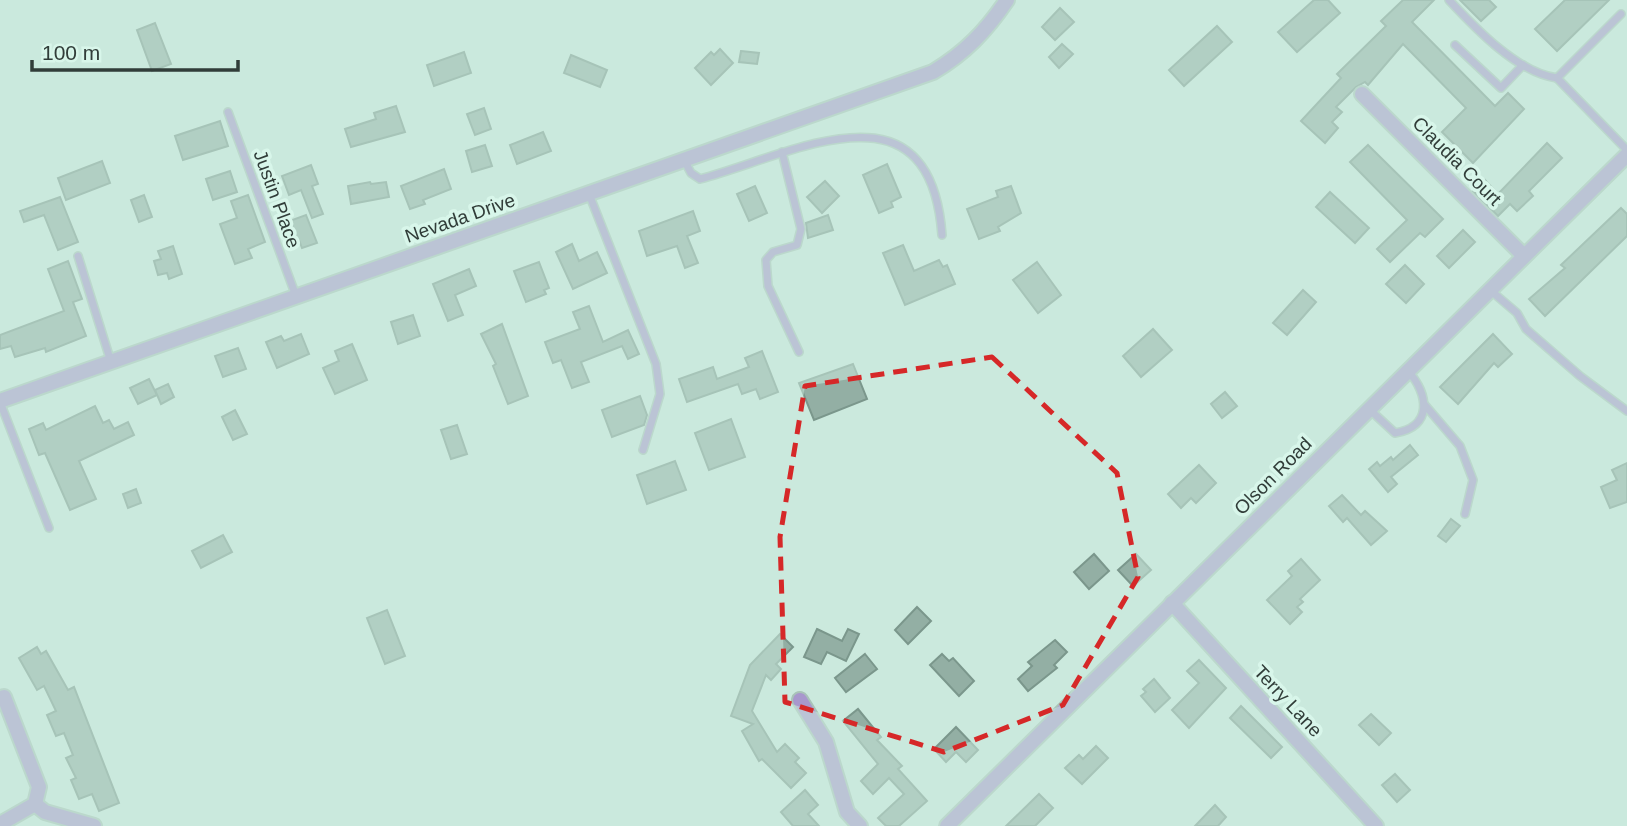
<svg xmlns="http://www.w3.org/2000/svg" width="1627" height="826" viewBox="0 0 1627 826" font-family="Arial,sans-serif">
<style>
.building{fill:#93afa4;stroke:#7b978c;stroke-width:2}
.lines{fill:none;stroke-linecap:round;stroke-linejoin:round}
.service-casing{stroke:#a9c3b9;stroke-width:10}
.minor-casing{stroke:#a9c3b9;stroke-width:18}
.service{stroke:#a898cd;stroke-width:7}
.minor{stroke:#a898cd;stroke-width:14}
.marked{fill:none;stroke:#d62828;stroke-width:5;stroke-dasharray:14 9;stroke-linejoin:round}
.labels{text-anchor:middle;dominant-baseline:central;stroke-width:7;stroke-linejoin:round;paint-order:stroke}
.street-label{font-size:19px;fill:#313d39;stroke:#d8f6ea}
</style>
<rect width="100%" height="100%" fill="#cbe9dd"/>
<g class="building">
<path d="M1314,0H1328L1340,13L1297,52L1278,32Z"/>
<path d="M1403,0H1434L1412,22L1495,106L1508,93L1524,109L1473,163L1442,132L1466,108L1403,44L1368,85L1365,82L1356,87L1336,107L1342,112L1332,122L1338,128L1325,143L1301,121L1341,78L1337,74L1386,26L1381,21Z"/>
<path d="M1460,0H1489L1496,7L1481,21Z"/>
<path d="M1565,0H1609L1557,51L1535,29Z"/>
<path d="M1060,8L1074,22L1055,40L1042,27Z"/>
<path d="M155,23L171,64L152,71L137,30Z"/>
<path d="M1217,26L1232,42L1184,86L1169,70Z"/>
<path d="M1062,44L1073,54L1059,68L1049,57Z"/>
<path d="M720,49L733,63L711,85L695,68L711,52L714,55Z"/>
<path d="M741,51L759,53L757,64L739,62Z"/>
<path d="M464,52L471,73L434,86L427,65Z"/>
<path d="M571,55L607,70L600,87L564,73Z"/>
<path d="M396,106L405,132L351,147L345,129L376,119L374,113Z"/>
<path d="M484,108L491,129L475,135L467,114Z"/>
<path d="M220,121L228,146L183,160L175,136Z"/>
<path d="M543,132L551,151L517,164L510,145Z"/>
<path d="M1547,143L1562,158L1529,191L1533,196L1517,211L1510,204L1498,216L1473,191L1485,180L1498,194Z"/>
<path d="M485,145L492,166L472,172L466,151Z"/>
<path d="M1368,145L1443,219L1425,237L1420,233L1390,262L1377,249L1407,220L1350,162Z"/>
<path d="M102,161L110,183L66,200L58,178Z"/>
<path d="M887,164L901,197L891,202L893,207L879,213L863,175Z"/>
<path d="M311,165L318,184L312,186L323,214L312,218L301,190L289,195L282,176Z"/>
<path d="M444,169L451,189L423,200L425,204L410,209L401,186Z"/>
<path d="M230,171L237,192L213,200L206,179Z"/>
<path d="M825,181L839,196L822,213L807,197Z"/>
<path d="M370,182L371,184L386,182L389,197L351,204L348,186Z"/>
<path d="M755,186L767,213L749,221L737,194Z"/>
<path d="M1011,186L1021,213L998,227L1000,231L979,239L967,209L998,197L996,191Z"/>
<path d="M1330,192L1369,228L1355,243L1316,207Z"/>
<path d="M144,195L152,217L139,222L131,200Z"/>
<path d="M248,195L265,242L248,249L252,258L235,264L220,224L237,218L231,201Z"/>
<path d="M60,197L78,242L58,250L44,215L24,222L20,211Z"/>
<path d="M1621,208L1627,214V236L1545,316L1529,299L1565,268L1561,265Z"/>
<path d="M693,211L700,231L687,236L698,263L685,268L677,246L647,256L639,231Z"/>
<path d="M306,215L317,243L302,248L299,240L291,243L284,223Z"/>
<path d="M828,215L833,230L808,238L806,223Z"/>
<path d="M1463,230L1475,242L1449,268L1437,256Z"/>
<path d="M572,244L579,261L597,252L607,273L573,289L556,252Z"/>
<path d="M903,245L914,271L939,260L943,267L947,265L955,284L905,305L883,253Z"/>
<path d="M173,246L182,274L169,279L167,273L158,275L154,261L161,259L158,251Z"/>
<path d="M68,261L82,299L73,302L86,336L46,352L45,348L15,357L11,346L0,349V335L64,311L48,269Z"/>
<path d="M539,262L549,288L544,290L546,294L526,302L514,271Z"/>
<path d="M1037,262L1061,295L1038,313L1013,280Z"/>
<path d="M1405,265L1424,284L1406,303L1386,284Z"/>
<path d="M469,269L476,286L455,295L463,315L448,321L433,284Z"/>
<path d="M1303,290L1316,302L1287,335L1273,323Z"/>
<path d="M589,306L603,342L628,330L639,354L628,359L622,346L581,362L589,382L572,388L561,360L553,363L545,342L580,329L573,312Z"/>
<path d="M413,315L420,336L398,344L391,322Z"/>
<path d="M502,324L528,396L508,404L493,366L496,364L481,334Z"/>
<path d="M1153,329L1172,350L1141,377L1123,356Z"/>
<path d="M301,334L309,354L277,368L266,342L281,336L284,341Z"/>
<path d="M1493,334L1512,354L1498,367L1494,363L1458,404L1440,387Z"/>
<path d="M352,344L367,380L335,394L323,368L339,361L335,351Z"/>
<path d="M238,348L246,369L223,377L215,356Z"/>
<path d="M762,351L778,392L760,399L756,389L742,394L738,384L687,402L679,379L713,367L717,379L749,367L745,358Z"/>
<path d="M853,364L867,399L814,420L799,383Z"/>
<path d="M149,379L157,395L138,404L130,388Z"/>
<path d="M168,384L174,397L161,404L155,390Z"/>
<path d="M1225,392L1237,406L1222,418L1211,404Z"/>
<path d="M640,396L647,415L644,425L612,437L602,410Z"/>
<path d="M95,406L103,423L109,420L114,429L128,422L134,435L79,461L96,499L70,510L45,453L39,455L29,429L43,423L46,430Z"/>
<path d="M235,410L247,434L233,440L222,417Z"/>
<path d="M731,419L745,457L709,470L695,433Z"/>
<path d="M457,425L467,454L451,459L441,430Z"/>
<path d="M1410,445L1418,455L1391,477L1397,484L1388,492L1369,469L1377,462L1380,466L1391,457L1393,460Z"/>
<path d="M675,461L686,490L647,504L637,475Z"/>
<path d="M1627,463V502L1610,508L1601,487L1617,480L1612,470Z"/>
<path d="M1199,465L1216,483L1196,503L1191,498L1181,508L1168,494Z"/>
<path d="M136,489L141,503L128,508L123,494Z"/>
<path d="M1342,495L1361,515L1365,511L1387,531L1371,545L1347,518L1343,522L1329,506Z"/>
<path d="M1451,519L1460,526L1446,542L1438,536Z"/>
<path d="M223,535L232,552L201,568L192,551Z"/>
<path d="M1094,554L1109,571L1089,589L1074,572Z"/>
<path d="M1136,554L1151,570L1133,586L1118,570Z"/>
<path d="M1301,559L1320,580L1300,599L1303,602L1297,607L1302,612L1290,624L1267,600L1292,576L1288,571Z"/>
<path d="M917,607L931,621L908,644L895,630Z"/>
<path d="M387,610L405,656L385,664L367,618Z"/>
<path d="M817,629L842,641L848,629L859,634L846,661L827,652L821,664L804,657Z"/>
<path d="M780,634L793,647L776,664L781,669L771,680L766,675L752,711L777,752L785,744L799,758L795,762L806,773L791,788L762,759L759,761L742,731L753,724L731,716L750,665Z"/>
<path d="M1055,640L1067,652L1054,665L1057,668L1028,691L1018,679L1032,666L1028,662Z"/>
<path d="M37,647L41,654L46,651L68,690L74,687L119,803L99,811L92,794L79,799L71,780L76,778L66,758L73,755L64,733L56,736L47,715L56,711L44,686L37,690L19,658Z"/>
<path d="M865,654L877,669L846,692L835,678Z"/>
<path d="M942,654L949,661L953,658L974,681L959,696L930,665Z"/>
<path d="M1199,660L1226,688L1189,728L1172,710L1199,683L1187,671Z"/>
<path d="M1154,679L1170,698L1155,712L1141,696L1146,692L1143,689Z"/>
<path d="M1241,706L1282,747L1271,758L1230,718Z"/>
<path d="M858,709L881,737L877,740L902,766L898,769L927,801L899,826H886L878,818L904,794L889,778L873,794L861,781L878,764L843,721Z"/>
<path d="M1371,714L1391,733L1379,745L1359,725Z"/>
<path d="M956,727L978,750L966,762L956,752L946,762L934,749Z"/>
<path d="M1096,746L1108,758L1082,784L1065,768L1079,755L1083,759Z"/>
<path d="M1395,774L1410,790L1397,802L1382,785Z"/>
<path d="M805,790L818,805L808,814L819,826H793L781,812Z"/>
<path d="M1039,794L1053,808L1035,826H1006Z"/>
<path d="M1215,805L1226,817L1218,826H1195Z"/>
</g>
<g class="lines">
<g class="service-casing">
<g id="service">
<path d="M1449,0C1476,29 1518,73 1557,78"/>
<path d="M1621,14L1557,78L1627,150"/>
<path d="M1455,45L1501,88L1523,65"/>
<path d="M228,112L296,296"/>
<path d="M782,152L801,229L797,245L773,252L766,260L768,286L799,352"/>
<path d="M684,160L691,173L700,179C794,154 930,75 942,235"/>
<path d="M589,194L656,364L660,394L643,450"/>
<path d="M78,256L111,362"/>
<path d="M1490,290L1517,313L1526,329L1580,376L1627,411"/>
<path d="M0,402L49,528"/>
<path d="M1424,404L1460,446L1473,480L1465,514"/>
<path d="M1369,409L1395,433C1433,427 1429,394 1408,371"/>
</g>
</g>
<g class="minor-casing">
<g id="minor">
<path d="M1362,94L1524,256"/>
<path d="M0,401L933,72C965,53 986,31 1007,0"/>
<path d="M1172,603L1376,826"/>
<path d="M800,700L826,742L847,812L860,826"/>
<path d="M35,804L45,812L94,826"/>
<path d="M0,824L35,804L39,787L4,697"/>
<path d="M947,826L1627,155"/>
</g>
</g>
<use href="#service" class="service"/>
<use href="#minor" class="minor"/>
</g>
<path d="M0 0H1627V826H0ZM992,357L1117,473L1138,577L1063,705L944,752L785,702L780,537L805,386Z" fill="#cbe9dd" fill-opacity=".55" fill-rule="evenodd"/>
<path class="marked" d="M992,357L1117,473L1138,577L1063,705L944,752L785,702L780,537L805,386Z"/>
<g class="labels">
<g class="street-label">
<text transform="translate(1457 161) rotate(45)">Claudia Court</text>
<text transform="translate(277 199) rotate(70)">Justin Place</text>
<text transform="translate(460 218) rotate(-19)">Nevada Drive</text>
<text transform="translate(1273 476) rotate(-45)">Olson Road</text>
<text transform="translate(1288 701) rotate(47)">Terry Lane</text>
</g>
</g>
<path d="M32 60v10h206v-10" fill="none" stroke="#313d39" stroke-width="3.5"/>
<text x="42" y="60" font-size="21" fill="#313d39" stroke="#d8f6ea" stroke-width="5" paint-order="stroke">100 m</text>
</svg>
